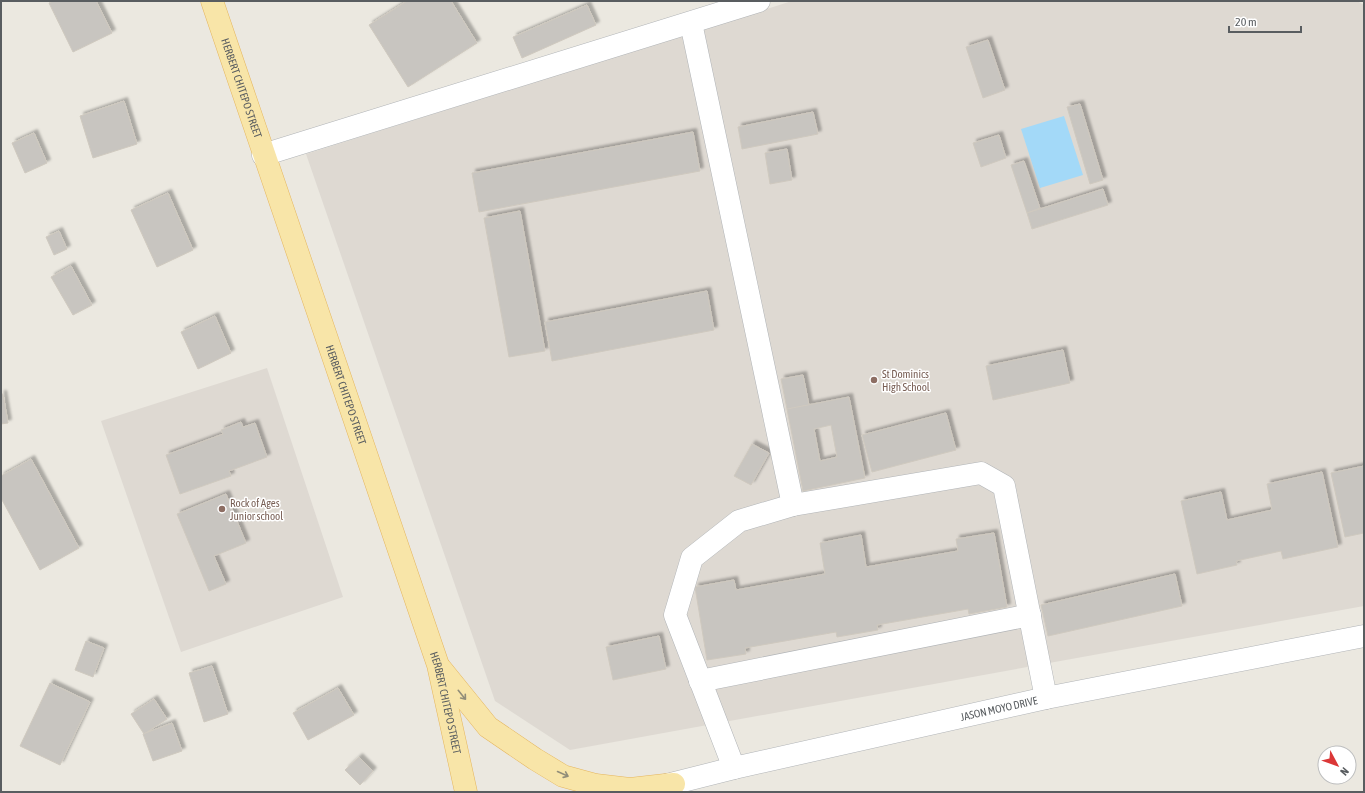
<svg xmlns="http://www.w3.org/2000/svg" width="1365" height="793" viewBox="0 0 1365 793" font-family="'Asap Condensed',sans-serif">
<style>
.education{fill:#ded9d2}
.water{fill:#a3d9f8}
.building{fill:#c8c5c0;stroke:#cfc9bf;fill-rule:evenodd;filter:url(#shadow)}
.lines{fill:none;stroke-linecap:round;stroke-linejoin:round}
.minor-casing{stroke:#b1b4b7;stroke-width:23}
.major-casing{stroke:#e5b65f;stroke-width:23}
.minor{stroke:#fff;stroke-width:22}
.major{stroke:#f8e5a8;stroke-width:22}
.oneway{stroke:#918d79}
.education-dot{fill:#8d6e63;stroke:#fff;stroke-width:1.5}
.labels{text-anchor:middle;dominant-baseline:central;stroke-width:3;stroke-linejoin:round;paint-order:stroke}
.street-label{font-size:11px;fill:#595d60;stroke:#fff}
.education-label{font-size:11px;fill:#785e54;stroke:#fff;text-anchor:start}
</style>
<defs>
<filter id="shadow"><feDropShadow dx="3.5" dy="-3.5" stdDeviation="1" flood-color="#0004"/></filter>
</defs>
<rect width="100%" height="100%" fill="#ebe8e0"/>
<g class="education">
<path d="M792,1H1357L1364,5V606L570,750L495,701L306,154Z"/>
<path d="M267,368L343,597L181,652L101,421Z"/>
</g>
<path class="water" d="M1064,116L1083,175L1040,188L1021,129Z"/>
<g class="building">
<path d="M53,1H96L112,33L73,52L49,3Z"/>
<path d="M407,1H451L477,43L408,87L369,25Z"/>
<path d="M587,5L596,25L522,58L513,37Z"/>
<path d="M988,40L1005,90L983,98L966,47Z"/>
<path d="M124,101L137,144L93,158L80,116Z"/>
<path d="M1080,104L1103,180L1090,184L1067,107Z"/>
<path d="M813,112L818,134L742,149L738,127Z"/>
<path d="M693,132L700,171L479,212L472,173Z"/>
<path d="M34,133L47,163L25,173L12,143Z"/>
<path d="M999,135L1006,158L981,167L973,143Z"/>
<path d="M787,149L792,180L770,184L765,153Z"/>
<path d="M1024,161L1040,208L1027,213L1011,165Z"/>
<path d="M1103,189L1108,205L1032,229L1027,213Z"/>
<path d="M168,193L193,250L157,267L131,210Z"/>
<path d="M520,211L545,351L509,357L484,218Z"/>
<path d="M59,231L67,249L54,255L46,237Z"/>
<path d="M71,266L92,305L73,315L51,277Z"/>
<path d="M707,291L714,330L552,361L545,322Z"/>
<path d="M215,316L231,353L198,369L181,332Z"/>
<path d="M1063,350L1070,383L993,400L986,366Z"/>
<path d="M803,375L809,405L787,409L781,379Z"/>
<path d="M1,394H3L8,423L1,424Z"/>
<path d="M849,397L865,478L803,491L787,409ZM831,425L837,457L820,461L814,429Z"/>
<path d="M946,413L956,450L872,472L862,435Z"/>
<path d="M241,422L243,427L255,423L267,457L229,471L231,476L180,494L166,455L223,434L221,430Z"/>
<path d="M752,444L769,453L751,485L734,476Z"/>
<path d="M31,459L79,548L40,570L1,498V476Z"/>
<path d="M1364,466V533L1345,537L1331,473Z"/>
<path d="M1322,472L1338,547L1283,559L1281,551L1236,561L1237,565L1197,574L1181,501L1221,492L1227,520L1272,510L1267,484Z"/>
<path d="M226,494L246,543L214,556L226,584L209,591L177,514Z"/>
<path d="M994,533L1007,607L969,614L968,609L877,625L878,630L837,637L836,632L745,648L746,654L707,660L695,587L734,580L736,590L825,574L820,543L861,535L866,567L958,551L956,539Z"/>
<path d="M1175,574L1182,606L1048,636L1041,605Z"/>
<path d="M659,636L666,669L613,680L606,647Z"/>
<path d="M86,641L104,648L93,677L75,670Z"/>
<path d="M212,666L228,714L204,722L189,673Z"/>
<path d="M50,683L90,702L60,765L20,746Z"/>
<path d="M338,688L354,715L308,740L293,713Z"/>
<path d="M154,699L167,719L144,734L131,714Z"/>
<path d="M172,723L182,751L153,761L143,734Z"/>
<path d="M359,757L373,771L360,785L345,770Z"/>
</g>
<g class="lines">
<g class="minor-casing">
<g id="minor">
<path d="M691,23L793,505"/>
<path d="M263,155L759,1"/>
<path d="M700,681L1030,615"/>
<path d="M734,768L675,615L692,558L739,521L793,505L981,473L1004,486L1046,698"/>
<path id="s1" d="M655,788L734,768L1046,698L1364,636"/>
</g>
</g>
<g class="major-casing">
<g id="major">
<path id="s2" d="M212,1L438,665L466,792"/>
<path d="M441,669L488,727L535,759L563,776L596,785L630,789L674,784"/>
</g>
</g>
<use href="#minor" class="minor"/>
<use href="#major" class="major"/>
</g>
<defs><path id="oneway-shaft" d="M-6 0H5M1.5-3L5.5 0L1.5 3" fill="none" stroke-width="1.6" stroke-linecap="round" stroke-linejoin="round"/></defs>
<g class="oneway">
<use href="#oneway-shaft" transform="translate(462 695) rotate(51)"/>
<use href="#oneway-shaft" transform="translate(563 774) rotate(24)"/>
</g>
<g class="education-dot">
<circle cx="874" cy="380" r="4"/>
<circle cx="222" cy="509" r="4"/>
</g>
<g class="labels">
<g class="street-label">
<text stroke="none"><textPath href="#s2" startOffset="92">HERBERT CHITEPO STREET</textPath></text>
<text stroke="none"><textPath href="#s2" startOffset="416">HERBERT CHITEPO STREET</textPath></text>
<text stroke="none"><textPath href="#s2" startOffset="740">HERBERT CHITEPO STREET</textPath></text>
<text stroke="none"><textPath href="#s1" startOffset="353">JASON MOYO DRIVE</textPath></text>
</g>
<g class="education-label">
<text x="882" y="374">St Dominics<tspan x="882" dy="13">High School</tspan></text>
<text x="230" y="503">Rock of Ages<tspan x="230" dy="13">Junior school</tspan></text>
</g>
</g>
<rect width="1365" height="793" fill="none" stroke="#595d60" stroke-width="4"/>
<g transform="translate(1337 765) rotate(131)"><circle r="19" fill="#ffffff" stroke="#bdbebf"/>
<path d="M0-3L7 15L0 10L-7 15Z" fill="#db3737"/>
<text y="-6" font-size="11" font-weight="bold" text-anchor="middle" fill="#595d60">N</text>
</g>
<path d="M1229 26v6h72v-6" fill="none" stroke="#595d60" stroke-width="2"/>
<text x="1235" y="26" font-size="12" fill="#595d60" stroke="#ffffff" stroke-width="3" paint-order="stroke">20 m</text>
</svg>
